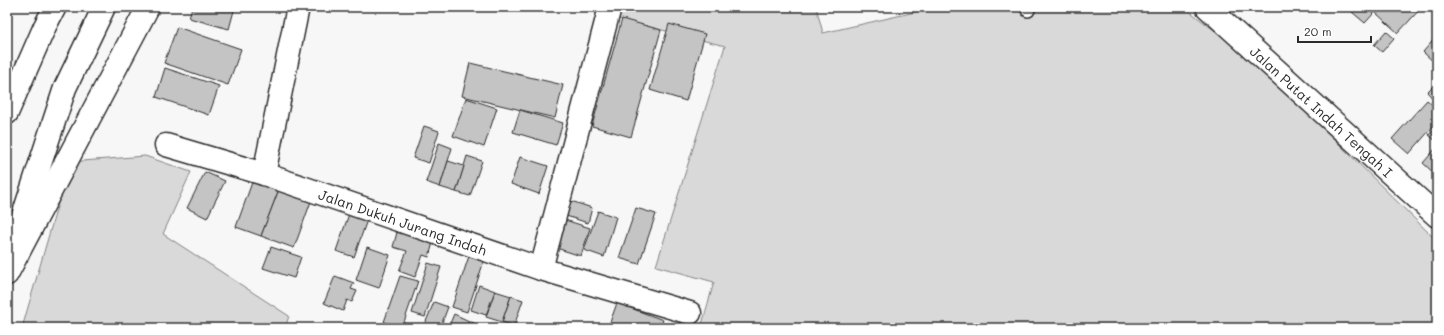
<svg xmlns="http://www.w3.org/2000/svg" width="1444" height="335" viewBox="0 0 1444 335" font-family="Mali,sans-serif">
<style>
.green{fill:#d9d9d9;stroke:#828282}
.building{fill:#c4c4c4;stroke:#2b2b2b}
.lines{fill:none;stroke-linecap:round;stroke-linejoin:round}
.service-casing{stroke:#2b2b2b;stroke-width:16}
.minor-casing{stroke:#2b2b2b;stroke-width:25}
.motorway-casing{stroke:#2b2b2b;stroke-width:25}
.service{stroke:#fff;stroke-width:13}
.minor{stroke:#fff;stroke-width:22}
.motorway{stroke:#fff;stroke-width:22}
.labels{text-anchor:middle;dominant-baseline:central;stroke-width:3;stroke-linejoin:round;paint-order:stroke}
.street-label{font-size:14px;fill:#2b2b2b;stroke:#fff}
</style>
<rect width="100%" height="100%" fill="#f7f7f7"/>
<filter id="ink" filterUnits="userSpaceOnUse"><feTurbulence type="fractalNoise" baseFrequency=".025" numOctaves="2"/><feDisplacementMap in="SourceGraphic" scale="8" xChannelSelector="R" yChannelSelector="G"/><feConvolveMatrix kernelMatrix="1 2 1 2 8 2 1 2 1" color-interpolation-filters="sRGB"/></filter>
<g filter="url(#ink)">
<g class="green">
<path d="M619,7H816L823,33L937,7H1184L1258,64L1437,241V328H701L714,282L656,266L725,46L615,18Z"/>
<path d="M145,156L191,172L163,234L289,316L285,328H22L70,162Z"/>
</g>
<g class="building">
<path d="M192,7H235L229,29L189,18Z"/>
<path d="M1357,7H1422L1398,33L1375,12L1365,23L1352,12Z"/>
<path d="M622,19L661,30L631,137L592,126Z"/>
<path d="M669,24L705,34L686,101L650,90Z"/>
<path d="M177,27L241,49L228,85L164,63Z"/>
<path d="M1386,31L1394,38L1382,52L1374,45Z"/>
<path d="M1437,36V65L1423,52Z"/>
<path d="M470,63L563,85L555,118L462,96Z"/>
<path d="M165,68L219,86L209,115L156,97Z"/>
<path d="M1437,82V103L1427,92Z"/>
<path d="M466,98L497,108L484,147L453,136Z"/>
<path d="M1427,100L1437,109V122L1409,154L1392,139Z"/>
<path d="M520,110L563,123L556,145L513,132Z"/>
<path d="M1437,125V142L1429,135Z"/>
<path d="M424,126L439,131L429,163L413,158Z"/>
<path d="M439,143L452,148L440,187L426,182Z"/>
<path d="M1437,147V176L1423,163Z"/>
<path d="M467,156L482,161L470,196L456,192Z"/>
<path d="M520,157L548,166L539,194L511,184Z"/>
<path d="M448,161L464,166L456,192L440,187Z"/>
<path d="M205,172L225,181L207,218L187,208Z"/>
<path d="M255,174L281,184L261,236L236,227Z"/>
<path d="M281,184L313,196L294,248L261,236Z"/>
<path d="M565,199L592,208L588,223L560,214Z"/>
<path d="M636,208L656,214L639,264L619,258Z"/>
<path d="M350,211L368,217L354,257L336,251Z"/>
<path d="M598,211L616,217L604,257L584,250Z"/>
<path d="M562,219L590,228L581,256L553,247Z"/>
<path d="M399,225L435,235L429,257L423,255L415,277L399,271L407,251L393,247Z"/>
<path d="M271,247L301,257L294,278L263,268Z"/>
<path d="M367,247L390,255L379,288L356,280Z"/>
<path d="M469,256L484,261L467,312L452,307Z"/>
<path d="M428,263L441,267L425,317L412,313Z"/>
<path d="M335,276L354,283L351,289L357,291L352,302L347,300L343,311L324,303Z"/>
<path d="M400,276L418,281L402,328L384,322Z"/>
<path d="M479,285L495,291L486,315L471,310Z"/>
<path d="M495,291L511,296L502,322L486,317Z"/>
<path d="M511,296L523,300L514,326L502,322Z"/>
<path d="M434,302L448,307L440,328L425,324Z"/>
<path d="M617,303L663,320L660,328H608Z"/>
<path d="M454,314L469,321L466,328H448Z"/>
<path d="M469,321L486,328H466Z"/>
</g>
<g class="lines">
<g class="service-casing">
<path id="service" d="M1028,7V10"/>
</g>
<g class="minor-casing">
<g id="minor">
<path id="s1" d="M1207,7L1437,216"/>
<path id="s2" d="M166,145L264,174L541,269L690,313"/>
<path d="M264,174L298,7"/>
<path d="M541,269L610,7"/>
</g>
</g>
<g class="motorway-casing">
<g id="motorway">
<path d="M7,113L45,26L55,7"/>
<path d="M18,231L65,88L104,7"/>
<path d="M7,274L148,7"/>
</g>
</g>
<use href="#service" class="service"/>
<use href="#minor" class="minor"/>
<use href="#motorway" class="motorway"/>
</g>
</g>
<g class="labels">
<g class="street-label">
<text stroke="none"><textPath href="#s1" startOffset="155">Jalan Putat Indah Tengah I</textPath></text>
<text stroke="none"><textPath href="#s2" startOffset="249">Jalan Dukuh Jurang Indah</textPath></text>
</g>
</g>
<rect width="1444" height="335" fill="none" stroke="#fff" stroke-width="24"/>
<rect x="12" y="12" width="1420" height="311" fill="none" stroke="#2b2b2b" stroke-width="1.5" filter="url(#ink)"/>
<path d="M1298 36v6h73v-6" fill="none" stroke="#2b2b2b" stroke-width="2"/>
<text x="1304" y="36" font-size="12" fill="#2b2b2b" stroke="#ffffff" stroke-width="3" paint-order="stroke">20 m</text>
</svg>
